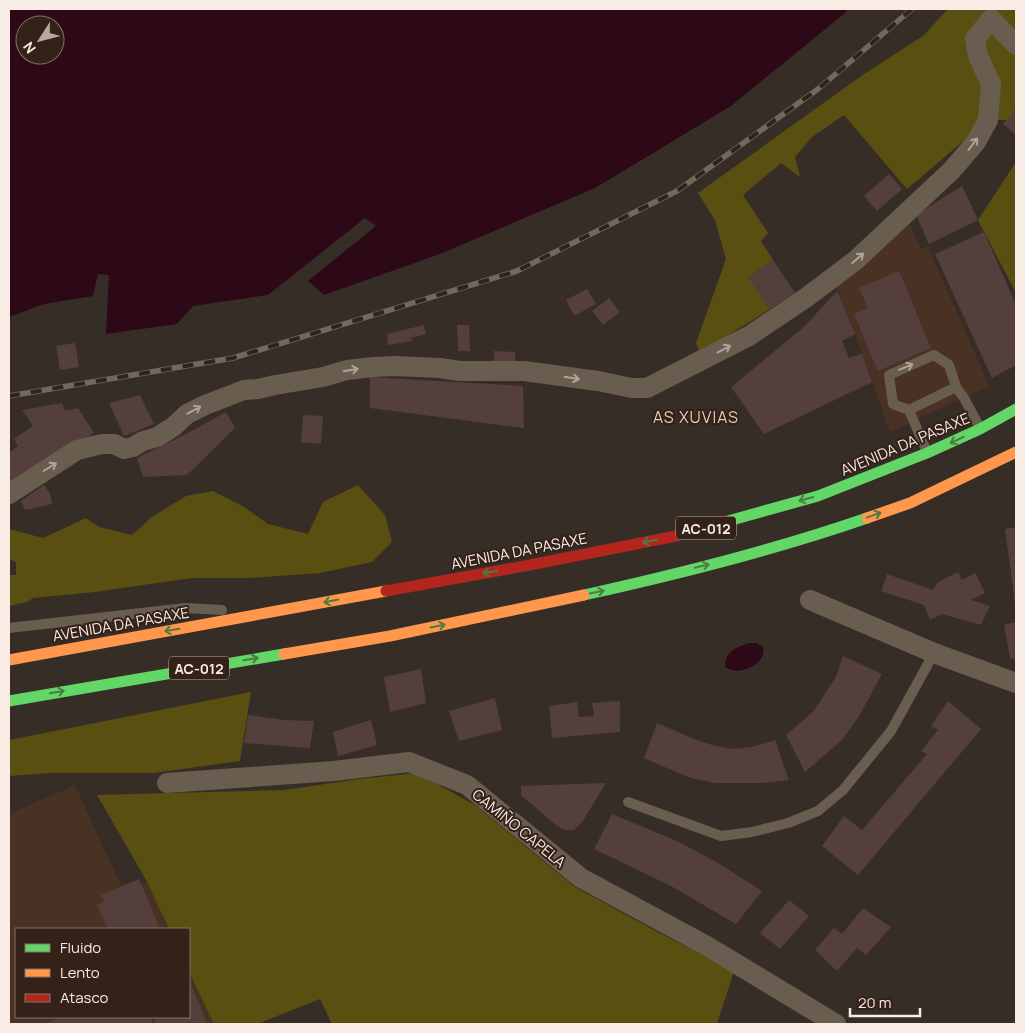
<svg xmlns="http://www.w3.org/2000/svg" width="1025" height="1033" viewBox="0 0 1025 1033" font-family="Manrope,sans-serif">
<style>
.built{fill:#493124}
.green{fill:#594f11}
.water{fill:#2d0816;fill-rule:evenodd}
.building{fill:#543f3c}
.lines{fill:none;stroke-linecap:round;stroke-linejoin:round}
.lane{stroke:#685d4e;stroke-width:10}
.street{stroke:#685d4e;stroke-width:20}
.fast{stroke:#63d668;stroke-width:11}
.slow{stroke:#ff974d;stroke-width:11}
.jam{stroke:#b3261e;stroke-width:11}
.rail-casing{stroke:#72685e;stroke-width:5.5}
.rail{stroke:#342117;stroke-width:4;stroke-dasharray:11;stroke-linecap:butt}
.oneway{stroke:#b0a49a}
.oneway2{stroke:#4c7c40}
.labels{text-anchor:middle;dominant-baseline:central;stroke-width:4;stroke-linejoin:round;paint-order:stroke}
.shield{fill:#342117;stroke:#beafa7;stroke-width:1}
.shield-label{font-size:14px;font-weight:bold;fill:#f9ece5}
.street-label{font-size:15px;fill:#f9ece5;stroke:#342117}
.neighbourhood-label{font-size:16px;letter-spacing:1px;fill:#e5ccbe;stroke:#342117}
</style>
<rect width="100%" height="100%" fill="#372d27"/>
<g class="built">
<path d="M906,218L921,249L927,246L932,256L989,386L890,432L855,334L835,284Z"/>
<path d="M75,785L100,841L124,891L147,883L169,929H16V1017H189V972L214,1024H9V814Z"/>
</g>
<g class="green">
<path d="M948,9H1016V120H988L907,189L844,115L812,137L795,157L800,177L781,163L743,195L768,233L761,241L773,260L749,277L770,309L700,353L696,343L726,259L715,220L698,193L864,74L923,36Z"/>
<path d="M1016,162V293L978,220Z"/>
<path d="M358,485L385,515L392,542L372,562L320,573L250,578H192L95,592L33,598L27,602L9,606V575H16V562L9,559V529L43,538L86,518L99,527L132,535L152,517L186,496L213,491L244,507L268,524L308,534L323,502Z"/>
<path d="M251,692L240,761L153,773H50L9,776V740Z"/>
<path d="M417,773L475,805L575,887L654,930L734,971L717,1024H332L320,999L257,1024H214L189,972V929H169L145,878L97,795L284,790L359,779Z"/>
</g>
<g class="water">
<path d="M9,9H847L845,13L731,106L595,188L440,254L324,295L308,281L376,226L365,218L268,295L193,306L177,324L106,334L109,275L98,274L93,296L44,304L9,317ZM25,25H55V55H25Z"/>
<path d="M750,643H756L763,647C767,665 738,677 725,667C724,652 738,646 750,643Z"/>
</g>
<g class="building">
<path d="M1016,108V135L1003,124Z"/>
<path d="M889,174L902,189L877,211L864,196Z"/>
<path d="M962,186L978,220L929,244L916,215Z"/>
<path d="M984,232L1016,305V365L992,378L935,254Z"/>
<path d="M773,260L795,293L770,309L748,277Z"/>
<path d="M899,271L931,348L878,371L854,314L868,308L859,288Z"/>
<path d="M587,289L596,304L574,316L566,300Z"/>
<path d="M837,291L855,334L842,341L849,358L862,354L872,382L764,434L731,387L804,327Z"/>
<path d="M609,298L620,312L603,325L592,311Z"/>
<path d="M424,325L426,334L411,338L412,341L388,345L387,334Z"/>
<path d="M457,325H469L470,351H458Z"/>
<path d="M75,343L79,367L60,370L56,346Z"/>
<path d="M494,351L515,352V364L494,363Z"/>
<path d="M370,377L523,386L524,428L370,408Z"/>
<path d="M140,395L154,424L124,436L109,403Z"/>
<path d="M62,403L65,411L78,408L94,433L9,485V453L18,446L14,439L33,426L22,410Z"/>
<path d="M226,412L235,428L187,475L143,477L137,458L186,434Z"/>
<path d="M303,415L323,416L321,444L301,442Z"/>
<path d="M44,485L50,493L52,504L25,510L21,501Z"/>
<path d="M1016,527V604H1015L1005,529Z"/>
<path d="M958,572L962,580L975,573L985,593L971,600L990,606L981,625L942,614L930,620L924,605L881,591L887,574L933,590L938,582Z"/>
<path d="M1016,622V660L1010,658L1004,625Z"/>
<path d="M843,656L882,674L859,716L843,739L805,772L786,735L813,712L836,677Z"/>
<path d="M421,669L426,703L390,712L384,677Z"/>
<path d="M495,698L502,730L459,741L449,711Z"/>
<path d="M620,701V732L552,738L549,706L577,702L579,717L594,716L592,703Z"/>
<path d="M948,701L981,729L858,875L822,846L844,816L862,830L927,754L921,751L938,730L931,726Z"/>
<path d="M248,715L285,720L314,721L310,748L244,743Z"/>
<path d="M371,720L377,745L338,756L333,732Z"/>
<path d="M657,723L694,739L715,746L733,749L752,747L775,740L789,780L761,783H715L691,778L667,768L644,758Z"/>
<path d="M606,783L582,822L574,830H565L557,826L521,795V786Z"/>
<path d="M612,814L677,841L718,863L762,891L736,924L671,886L594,849Z"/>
<path d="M139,879L160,929H108L97,905L104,902L101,895Z"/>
<path d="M789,900L809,916L780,949L760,933Z"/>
<path d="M863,908L891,927L866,955L857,948L837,971L815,950L834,928L842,934Z"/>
<path d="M189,980L207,1023L156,1024L153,1017H189Z"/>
<path d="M62,1017H150L153,1024H44Z"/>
</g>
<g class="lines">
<g class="lane">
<path d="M909,410L893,404L889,375L934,355L949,365L956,387"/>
<path d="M927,452L909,410L956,387L964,398L980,428"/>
<path d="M9,628L185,608L222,610"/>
<path d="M628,802L721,836L752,832L788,823L818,811L843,790L891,731L934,653"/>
</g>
<g class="street">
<path d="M9,494L77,450L102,444H114L124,449L133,447L143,441L157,437L173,427L187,414L205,405L244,390L258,389L275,385L323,377L347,370L373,367L395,366L440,368L460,371H524L598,381L632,388H647L749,336L807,297L856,260L952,170L976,142L988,120L991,84L978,56L975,39L991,19L1016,45"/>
<path d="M810,600L934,653L1016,683"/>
<path d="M167,783L334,771L409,762L467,785L581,878L707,946L836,1024"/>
</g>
<g class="fast">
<path d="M703,528L818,496L927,453L980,429L1016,409"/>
<path d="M584,595C679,574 775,550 867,518"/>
<path d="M9,701L284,654"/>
</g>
<g class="slow">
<path d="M867,518L910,503L1016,452"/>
<path d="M284,654L390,636L584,595"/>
<path d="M9,660L386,591"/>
</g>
<path class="jam" d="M386,591L530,565L676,536L703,528"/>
<g class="rail-casing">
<path id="rail" d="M9,396L233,358L517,271L677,191L818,89L912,9"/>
</g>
<use href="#rail" class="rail"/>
</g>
<defs><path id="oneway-shaft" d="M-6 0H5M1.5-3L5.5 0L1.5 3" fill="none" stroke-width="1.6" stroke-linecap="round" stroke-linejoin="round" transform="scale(1.25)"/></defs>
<g class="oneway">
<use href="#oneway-shaft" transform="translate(973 144) rotate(-53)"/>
<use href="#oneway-shaft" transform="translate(858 258) rotate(-41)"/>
<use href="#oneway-shaft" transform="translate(724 349) rotate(-28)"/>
<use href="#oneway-shaft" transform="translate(906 367) rotate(-23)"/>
<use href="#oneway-shaft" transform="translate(351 370) rotate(-10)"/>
<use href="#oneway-shaft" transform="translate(572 378) rotate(9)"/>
<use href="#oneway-shaft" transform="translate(194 410) rotate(-28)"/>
<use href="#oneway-shaft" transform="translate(50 467) rotate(-32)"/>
</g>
<g class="oneway2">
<use href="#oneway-shaft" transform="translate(957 440) rotate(155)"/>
<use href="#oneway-shaft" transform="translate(806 499) rotate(164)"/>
<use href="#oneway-shaft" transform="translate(874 515) rotate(-20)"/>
<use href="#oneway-shaft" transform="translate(650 541) rotate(169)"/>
<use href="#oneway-shaft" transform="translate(702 566) rotate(-14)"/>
<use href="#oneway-shaft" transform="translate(490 572) rotate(170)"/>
<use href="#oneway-shaft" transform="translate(597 592) rotate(-12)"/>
<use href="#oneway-shaft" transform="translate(331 601) rotate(169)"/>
<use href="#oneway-shaft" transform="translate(438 626) rotate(-12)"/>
<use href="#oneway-shaft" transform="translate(172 630) rotate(170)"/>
<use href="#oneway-shaft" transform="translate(251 659) rotate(-9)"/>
<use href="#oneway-shaft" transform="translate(57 692) rotate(-10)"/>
</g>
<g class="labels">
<g class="shield">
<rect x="676" y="516.5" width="60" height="23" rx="4"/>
<rect x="169" y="656.5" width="60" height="23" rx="4"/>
</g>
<g class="shield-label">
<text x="706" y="528">AC-012</text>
<text x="199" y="668">AC-012</text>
</g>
<g class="street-label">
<text transform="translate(905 444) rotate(-23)">AVENIDA DA PASAXE</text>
<text transform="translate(519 551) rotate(-11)">AVENIDA DA PASAXE</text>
<text transform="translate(121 624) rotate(-10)">AVENIDA DA PASAXE</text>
<text transform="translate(519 828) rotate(39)">CAMIÑO CAPELA</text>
</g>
<g class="neighbourhood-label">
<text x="696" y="417">AS XUVIAS</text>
</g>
</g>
<rect width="1025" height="1033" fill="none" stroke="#f9ece5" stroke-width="20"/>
<rect x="15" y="928" width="175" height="90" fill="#342117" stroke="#837269"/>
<rect x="25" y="944" width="25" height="8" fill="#63d668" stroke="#837269"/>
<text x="60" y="953" font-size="15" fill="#f9ece5">Fluido</text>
<rect x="25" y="969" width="25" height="8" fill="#ff974d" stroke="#837269"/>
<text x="60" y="978" font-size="15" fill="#f9ece5">Lento</text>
<rect x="25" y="994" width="25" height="8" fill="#b3261e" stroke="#837269"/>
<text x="60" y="1003" font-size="15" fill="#f9ece5">Atasco</text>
<g transform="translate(40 40) rotate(234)"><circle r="24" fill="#342117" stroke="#837269"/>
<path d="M0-4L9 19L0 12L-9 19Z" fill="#b5a9a2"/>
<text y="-8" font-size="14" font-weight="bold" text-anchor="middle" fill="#f9ece5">N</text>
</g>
<path d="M850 1008v8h70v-8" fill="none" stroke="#f9ece5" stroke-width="2.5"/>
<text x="858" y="1008" font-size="15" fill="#f9ece5" stroke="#342117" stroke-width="4" paint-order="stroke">20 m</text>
</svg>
